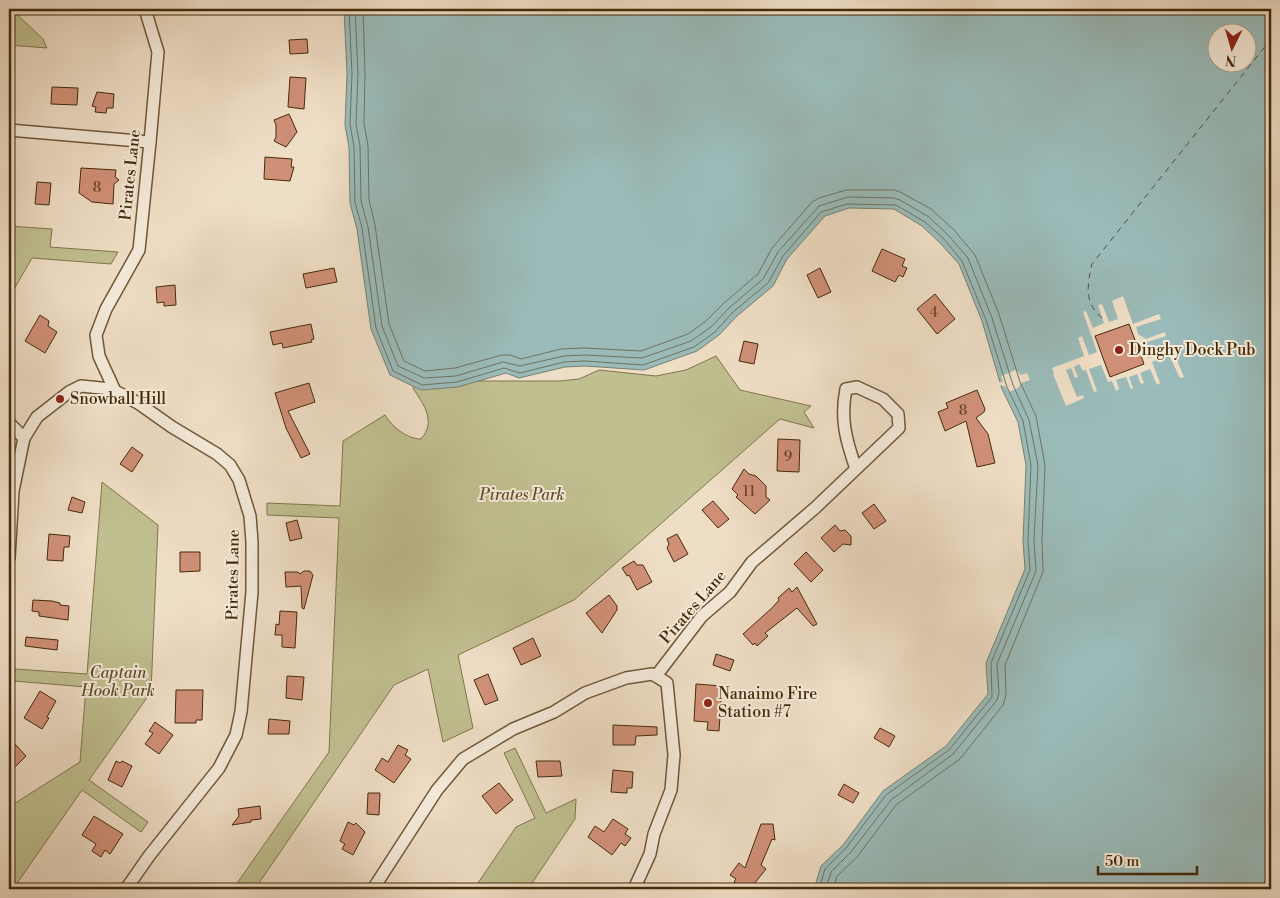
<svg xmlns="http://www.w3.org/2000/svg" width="1280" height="898" viewBox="0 0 1280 898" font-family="'Libre Bodoni',serif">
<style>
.green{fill:#c0bf90;stroke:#82754c}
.water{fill:#9abbb9;stroke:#788172;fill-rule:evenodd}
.pier{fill:#efdec6}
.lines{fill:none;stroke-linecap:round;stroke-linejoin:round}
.shore{stroke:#6f7360;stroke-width:1}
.ferry{stroke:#5a4f34;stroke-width:1;stroke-dasharray:6 5;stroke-linecap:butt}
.building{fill:#d09078;stroke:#442b08}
.minor-casing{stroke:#6f5838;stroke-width:14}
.minor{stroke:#f5eada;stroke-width:11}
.poi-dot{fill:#8f2418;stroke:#f5eada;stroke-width:2}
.labels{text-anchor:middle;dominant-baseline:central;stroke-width:4;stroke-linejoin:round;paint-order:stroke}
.number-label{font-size:14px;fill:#674424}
.street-label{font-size:16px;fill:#442b08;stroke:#f5eada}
.poi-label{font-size:16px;fill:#442b08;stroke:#f5eada;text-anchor:start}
.park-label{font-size:16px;font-style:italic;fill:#63502a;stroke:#f5eada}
</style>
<rect width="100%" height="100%" fill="#efdec6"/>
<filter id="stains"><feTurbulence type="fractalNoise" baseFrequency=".004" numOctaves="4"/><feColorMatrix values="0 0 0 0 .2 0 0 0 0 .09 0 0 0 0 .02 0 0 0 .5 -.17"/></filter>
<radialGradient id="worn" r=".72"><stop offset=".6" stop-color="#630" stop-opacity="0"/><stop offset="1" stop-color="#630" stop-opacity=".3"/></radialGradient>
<g class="green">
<path d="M9,9H11L43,39L47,48L9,45Z"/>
<path d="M9,226L52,229L50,247L118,252L111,264L32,258L9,298Z"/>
<path d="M716,356L740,390L811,406L804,412L814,428L780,419L574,600L458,655L473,728L443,742L428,669L394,685L255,889H233L329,752L339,518L267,515V503L340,506L343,441L385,415C392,427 407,439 421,439C437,421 423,404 413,388L414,381H560L579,379L599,370L656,376L686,370Z"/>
<path d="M102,482L158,525L151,692L89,780L148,822L141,832L82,790L13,889H9V807L80,762L86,687L14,681L15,669L87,674Z"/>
<path d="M515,748L546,813L576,799L575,819L528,889H474L516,827L535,818L504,753Z"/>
</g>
<path class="water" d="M344,9H1271V889H814L821,866L843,845L883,791L946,746L988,694L986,663L1025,569L1023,541L1026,465L1018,422L1002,389L982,321L959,264L940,243L922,226L894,209L849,208L825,216L787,259L773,286L737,316L719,335L697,351L644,370L585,366L565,367L519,378L506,373L458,387L421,390L390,375L371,329L357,229L350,203L349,147L345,125L347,74ZM1218,32H1248V62H1218Z"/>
<g class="pier">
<path d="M1123,296L1133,324L1159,314L1161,319L1136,327L1138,334L1146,339L1165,332L1166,336L1147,342L1145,351L1148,358L1172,349L1184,377L1180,378L1169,355L1152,362L1160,383L1157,385L1150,369L1140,373L1144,383L1141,384L1137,374L1129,377L1133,388L1131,389L1126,377L1116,380L1119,389L1116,391L1112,381L1108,382L1101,365L1089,369L1097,391L1094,392L1086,370L1083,371L1079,364L1074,367L1078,377L1075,378L1071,368L1066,370L1077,397L1083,395L1084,398L1066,406L1053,374L1054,373L1052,368L1084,356L1078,338L1082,336L1089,355L1097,352L1083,312L1086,311L1093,328L1104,323L1098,305L1102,304L1109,322L1118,319L1112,301Z"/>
<path d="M1016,370L1021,375L1027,373L1030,380L1021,383L1018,388L1009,392L1005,386L999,385L998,382H1003L1001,376Z"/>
</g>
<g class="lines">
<g class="shore">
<path d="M349,9L352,74L350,124L354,147L355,202L362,228L376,328L393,371L422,385L457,382L504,368L520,373L564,362L585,361L643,365L694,347L715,332L733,312L768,283L783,256L821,212L847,204L896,205L925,222L944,239L962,261L986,320L1007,387L1023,421L1031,465L1028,540L1030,570L991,663L992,697L949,750L886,795L846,848L825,869L819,889"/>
<path d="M355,9L358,74L356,124L360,146L361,201L368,227L382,326L398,366L424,378L456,376L503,362L520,366L564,356L585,355L642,358L691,341L711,327L729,308L763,279L778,252L819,206L848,197L894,198L900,200L929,217L948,235L968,258L992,318L1013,385L1029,420L1038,465L1034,540L1036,571L997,664L999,693L997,700L953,754L891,800L851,852L831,872L826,889"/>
<path d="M363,9L365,73L364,123L368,146L369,200L375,225L389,324L404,361L425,371L455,368L502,355H510L521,359L561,349L584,348L641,351L688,334L706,321L724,303L758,274L772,248L812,202L819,198L846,190H895L902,193L931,209L954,230L975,255L999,314L1020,382L1036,416L1045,465L1042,540L1043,572L1005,665L1006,695L1003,705L960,759L896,805L857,857L837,876L833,889"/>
</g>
<path class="ferry" d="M1102,318C1084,303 1087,285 1092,264L1271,39"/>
</g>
<g class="building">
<path d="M307,39L308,53L290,54L289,40Z"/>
<path d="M290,77L306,78L304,109L288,107Z"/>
<path d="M52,87L78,88L77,105L51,104Z"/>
<path d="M97,92L114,94L113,108H107L106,113L95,112L96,107L92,106Z"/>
<path d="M289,114L297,132L286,147L274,141L276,137V125L274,120Z"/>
<path d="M265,157L292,159L291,167H294L290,181L264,179Z"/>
<path d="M81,168L116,170L115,177L119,180L114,184L113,204L92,202L79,193Z"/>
<path d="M37,182L51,183L49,205L35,204Z"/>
<path d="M882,249L905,259L902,266L907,268L903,277L899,275L895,282L872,271Z"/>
<path d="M334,268L337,282L306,288L303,274Z"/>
<path d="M820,268L831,292L818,298L807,275Z"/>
<path d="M175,285L176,305L164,306V302L157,303L156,287Z"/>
<path d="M935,294L955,319L937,334L917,309Z"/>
<path d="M40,315L49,321L48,326L57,332L45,353L25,341Z"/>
<path d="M311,324L314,339L311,340L312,342L283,348L282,343L273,345L270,332Z"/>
<path d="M1129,324L1144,364L1110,377L1095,336Z"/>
<path d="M744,341L758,344L754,364L739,361Z"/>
<path d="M309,383L315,402L288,411L310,454L301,458L286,428L275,393Z"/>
<path d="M977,390L985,409L984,412L976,418L988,434L995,463L977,467L966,421L945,431L938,412L948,408L946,403Z"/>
<path d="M778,439L800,440L799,472L777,471Z"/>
<path d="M132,447L143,455L132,472L120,464Z"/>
<path d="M744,469L749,474L756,476L766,486V497L770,500L755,514L736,497L738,495L732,489Z"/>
<path d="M72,497L85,502L82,513L68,510Z"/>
<path d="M713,501L729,519L718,528L702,510Z"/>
<path d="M874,504L886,521L874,529L862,513Z"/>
<path d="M297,520L302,538L290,541L286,523Z"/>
<path d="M835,525L840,531L845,530L851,536V545L843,544L834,552L821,538Z"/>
<path d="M49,534L70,536L69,547H64L63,561L47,560Z"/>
<path d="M677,534L688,554L674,562L667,548L669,544L667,539Z"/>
<path d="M180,552H200V571L180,572Z"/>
<path d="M806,552L823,570L811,582L794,564Z"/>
<path d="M634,561L637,565H643L652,582L637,590L629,575L627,576L622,568Z"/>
<path d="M304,571H310L313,575L304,609L302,608L301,586L286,587L285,572H298L300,574Z"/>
<path d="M797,587L817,624L813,626L797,608L765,633L768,636L757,646L755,643L753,645L743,634L773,607L779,600L778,598L789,588L792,592Z"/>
<path d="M609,595L617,606V610L602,633L586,613Z"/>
<path d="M33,600L52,601L60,603V605L69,606L68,620L39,616V612L32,611Z"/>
<path d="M280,611L297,612L295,648L282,647V635H275L276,624L279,625Z"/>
<path d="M26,637L58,640L57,650L25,646Z"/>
<path d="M533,638L541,656L521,665L513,648Z"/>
<path d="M716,654L734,660L730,671L713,665Z"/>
<path d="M488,674L498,700L485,705L474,680Z"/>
<path d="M287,676L304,677L302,700L286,698Z"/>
<path d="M696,684L722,686L719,731L707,730L708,722L694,721Z"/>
<path d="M176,690H203L202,720H196V723H175Z"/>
<path d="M40,691L56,701L47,717L49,718L42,729L24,718Z"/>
<path d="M269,719L290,721L289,734H268Z"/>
<path d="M155,722L173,735L159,754L145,744L153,733L149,731Z"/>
<path d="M613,725L657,727V735L636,736L635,745H613Z"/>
<path d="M880,728L895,736L889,747L874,738Z"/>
<path d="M14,743L26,756L9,773V748Z"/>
<path d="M398,745L408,750L405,755L411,759L394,783L375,770L382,758L388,762Z"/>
<path d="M116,761L120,763L122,761L132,766L122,787L108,780Z"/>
<path d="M536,761H560L562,776L538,777Z"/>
<path d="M613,770L633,772L632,788H627V793L611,792Z"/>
<path d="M499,783L513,800L496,814L482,796Z"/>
<path d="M844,784L859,793L853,803L838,795Z"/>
<path d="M368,793H380L379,815L367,814Z"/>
<path d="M260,806L261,819L251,820V822L232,825L239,816L238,809Z"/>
<path d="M94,816L123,834L110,854L105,850L101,857L92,851L96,844L82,835Z"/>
<path d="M613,819L628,829L625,834L631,838L625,846L621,843L612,855L588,837L595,826L604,832Z"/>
<path d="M348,822L354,825L356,823L365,832L353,855L342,849L345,844L340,841Z"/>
<path d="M761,824H773L775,840L772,839L761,865L766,869L750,889H742L734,882L736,879L730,875L739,863L745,868Z"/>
</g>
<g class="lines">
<g class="minor-casing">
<g id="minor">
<path d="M9,130L150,142"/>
<path d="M9,423L24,438L13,491L9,558"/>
<path d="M24,438L37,417L69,392L81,386L111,389L115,391"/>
<path d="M126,889L149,856L219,768L236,735L241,712L252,592V542L250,516L239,480L230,465L217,454L172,427L138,403L115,391L99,356L96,335L106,309L139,250L150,142L158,52L145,9"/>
<path d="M373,889L437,790L463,759L513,729L554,712L585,693L626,678L652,674L656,676"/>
<path d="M634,889L650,854L654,834L671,790L674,755L667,683L656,676L702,616L730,592L752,562L815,508L899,428L898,414L883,399L857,387L846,389C840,419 846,440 856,469"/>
</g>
</g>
<use href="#minor" class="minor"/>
</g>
<g class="poi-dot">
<circle cx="1119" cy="350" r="5"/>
<circle cx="60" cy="399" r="5"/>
<circle cx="708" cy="703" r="5"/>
</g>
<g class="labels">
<g class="number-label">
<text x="97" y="188">8</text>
<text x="934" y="313">4</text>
<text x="963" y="411">8</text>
<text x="788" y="457">9</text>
<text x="749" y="492">11</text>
</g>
<g class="street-label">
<text transform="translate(130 175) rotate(-84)">Pirates Lane</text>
<text transform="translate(233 575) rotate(-89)">Pirates Lane</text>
<text transform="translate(693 607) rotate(-49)">Pirates Lane</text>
</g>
<g class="poi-label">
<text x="1129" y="350">Dinghy Dock Pub</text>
<text x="70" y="399">Snowball Hill</text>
<text x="718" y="694">Nanaimo Fire<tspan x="718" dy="18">Station #7</tspan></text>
</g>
<g class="park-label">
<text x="522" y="495">Pirates Park</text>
<text x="118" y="673">Captain<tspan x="118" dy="18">Hook Park</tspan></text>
</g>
</g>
<rect width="1280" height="898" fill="none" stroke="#efdec6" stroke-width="30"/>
<rect x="10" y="10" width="1260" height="878" fill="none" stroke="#442b08" stroke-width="2.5"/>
<rect x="15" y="15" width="1250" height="868" fill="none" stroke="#442b08"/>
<g transform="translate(1232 48) rotate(185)"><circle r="24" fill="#f5eada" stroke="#ae9e86"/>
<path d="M0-4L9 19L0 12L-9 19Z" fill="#8f2418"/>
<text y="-8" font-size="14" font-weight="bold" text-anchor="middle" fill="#442b08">N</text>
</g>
<path d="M1098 866v8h99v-8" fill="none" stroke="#442b08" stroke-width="2.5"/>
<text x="1105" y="866" font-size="15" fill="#442b08" stroke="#f5eada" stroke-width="4" paint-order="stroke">50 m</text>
<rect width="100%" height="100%" filter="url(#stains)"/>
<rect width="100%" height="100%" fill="url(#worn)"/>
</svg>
